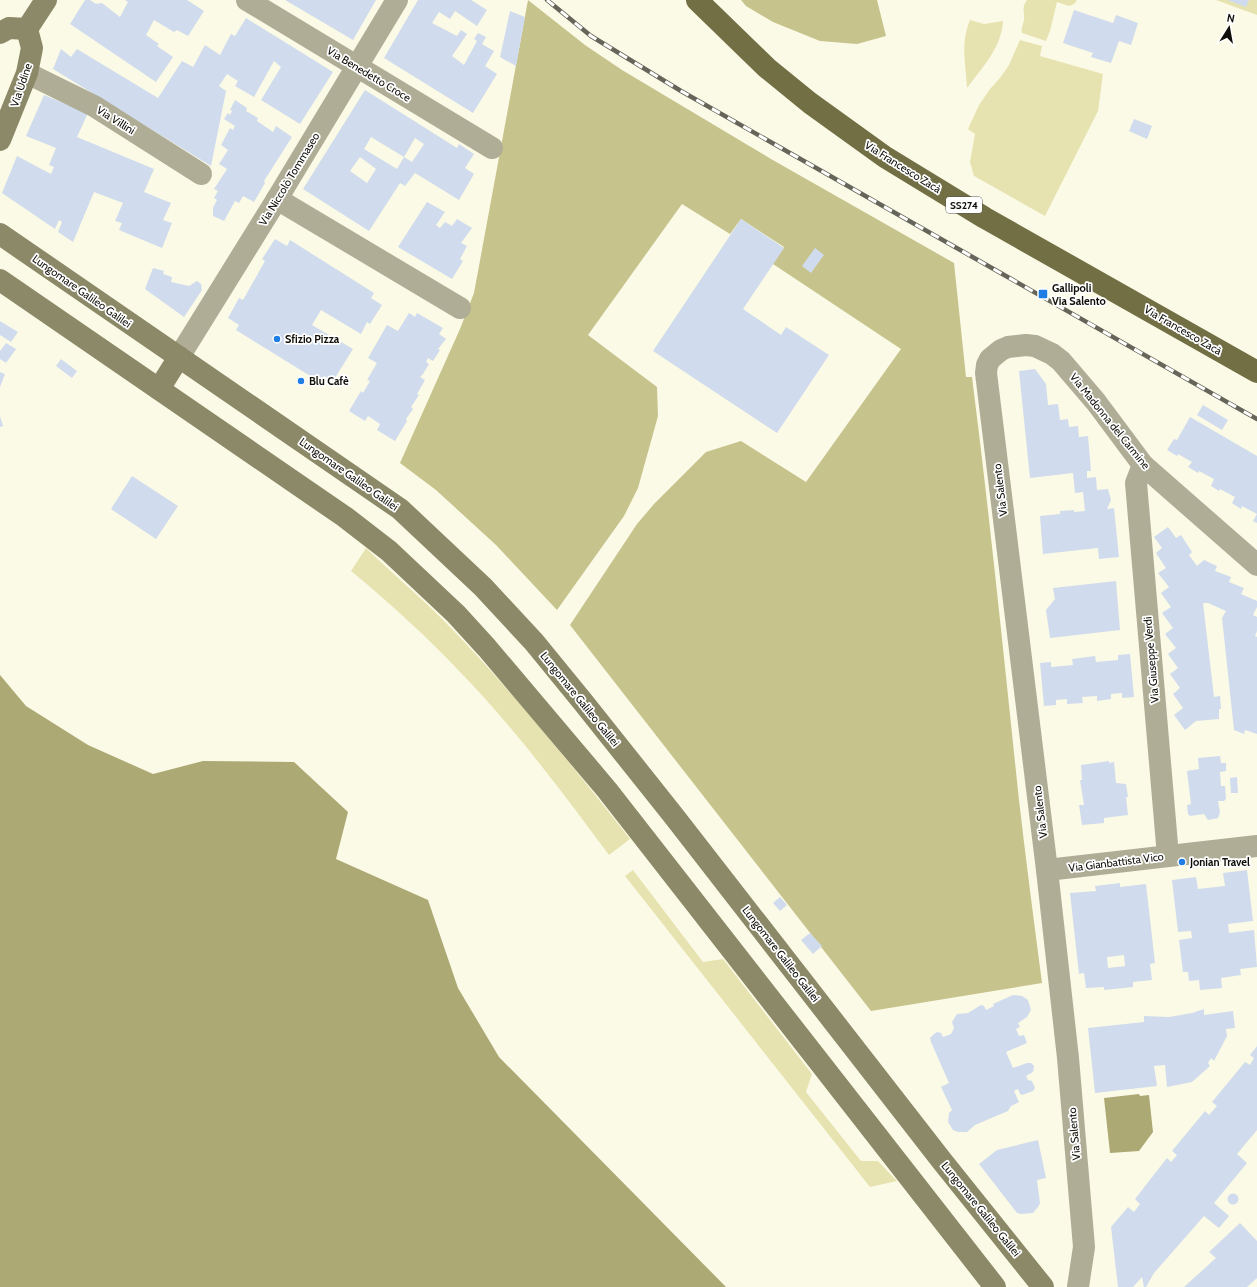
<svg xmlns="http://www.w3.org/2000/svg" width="1257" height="1287" viewBox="0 0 1257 1287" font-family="Cabin,sans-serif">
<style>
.green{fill:#e7e3b0}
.forest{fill:#c7c38d}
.water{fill:#ada974}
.building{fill:#d0dced;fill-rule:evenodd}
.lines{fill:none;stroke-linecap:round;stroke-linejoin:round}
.street{stroke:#afad96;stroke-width:22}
.secondary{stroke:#8b8967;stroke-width:22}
.primary{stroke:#726f45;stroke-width:22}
.rail-casing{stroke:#66655a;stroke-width:4.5}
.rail{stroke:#fff;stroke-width:3;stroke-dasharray:9;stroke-linecap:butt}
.poi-dot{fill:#207de6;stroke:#fff;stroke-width:1.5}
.labels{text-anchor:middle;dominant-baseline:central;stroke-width:3.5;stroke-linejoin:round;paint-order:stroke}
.shield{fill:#fff;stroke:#575652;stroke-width:1}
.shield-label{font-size:10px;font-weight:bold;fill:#0f0e08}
.street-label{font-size:11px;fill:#0f0e08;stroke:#fff}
.poi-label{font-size:11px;font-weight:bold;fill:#0f0e08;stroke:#fff;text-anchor:start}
</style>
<rect width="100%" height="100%" fill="#fbfae6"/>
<g class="green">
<path d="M1027,0H1077L1074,4L1069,6L1057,2L1050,31L1046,41L1022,33C1021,28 1023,25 1024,20C1025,13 1021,7 1027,0Z"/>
<path d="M1216,0H1257V15Z"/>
<path d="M970,20L984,24L1003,21C1002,47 982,68 967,88C966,62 960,45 970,20Z"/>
<path d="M1020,40L1042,46L1040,56L1103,74L1098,111L1045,216L974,176L970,162L975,134L968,129L979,105L990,89L1000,78L1009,65Z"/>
<path d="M366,548C393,574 422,598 448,625C513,692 572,765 630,839L609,855C563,793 516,730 462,674C427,637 390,603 351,571Z"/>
<path d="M633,870L703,962L723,959L812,1074L806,1092L861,1161H878L897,1181L870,1187L625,876Z"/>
</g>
<g class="forest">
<path d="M528,0L585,45L622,70L771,159L954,263L966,377H972C990,518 1004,659 1019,800C1026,861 1034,922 1042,983L871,1011L570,625L637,524L654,504L706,452L741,441L806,482L901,349L773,264L784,247L741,219L730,234L682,204L588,335L657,387L658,416L638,488L624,516L557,610L496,545L436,490L400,463L460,329L474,293Z"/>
<path d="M741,0H877L886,36L857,44L820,41L773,22L746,6Z"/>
</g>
<g class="water">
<path d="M0,675L26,706L88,745L153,774L203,761L294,762L348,812L336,859L428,900L458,988L499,1057L726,1287H0Z"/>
<path d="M1139,1094L1140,1096L1149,1095L1153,1132L1139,1151L1110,1153L1104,1098Z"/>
</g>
<g class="building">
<path d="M85,0H90L96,4L102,3L120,17L128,2L125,0H187L204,11L188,36L177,30L174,32L154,20L146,35L159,44L157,46L173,57L156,82L70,24Z"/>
<path d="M285,0H376L353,40Z"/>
<path d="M418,0H471L487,10L477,26L455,11L450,19L439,12L432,23L457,36L461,30L467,34L452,56L464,65L477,41L474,39L478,33L486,37L482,44L494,51L485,66L497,74L473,113L384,58Z"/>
<path d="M1227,0H1249L1246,7Z"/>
<path d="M1074,10L1113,23L1116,15L1138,23L1131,45L1119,41L1111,63L1091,57L1093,53L1063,43Z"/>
<path d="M510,11L525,17L516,66L500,57Z"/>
<path d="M246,18L333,72L300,124L261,100L281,67L274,61L254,97L235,86L238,81L227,74L219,86L226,91L211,166L53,69L61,49L71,57L77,49L158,98L182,61L193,67L205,45L220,55L231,34L235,36Z"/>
<path d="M365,90L457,148L459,144L474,154L465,168L474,174L459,200L415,173L405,186L400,183L369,231L303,189ZM371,137L404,157L415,138L424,144L412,162L404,157L397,169L364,149ZM360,157L376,169L367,183L350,171Z"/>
<path d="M44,95L88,113L77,137L154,169L144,192L171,203L163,220L172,223L162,248L119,230L122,223L115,221L123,203L94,192L73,242L58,232L62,222L59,220L55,229L2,193L17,156L51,174L54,167L49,165L56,148L26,136Z"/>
<path d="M235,100L247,108L246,111L258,118L257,121L273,132L276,126L292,137L264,181L265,183L254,202L243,196L239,203L235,201L224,221L213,216V208L217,200L214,198L218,191L214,189L227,169L219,164L228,150L221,145L230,128L233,130L235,126L224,119L228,113L230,115L232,111L230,110Z"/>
<path d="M1134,119L1152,126L1147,139L1129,131Z"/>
<path d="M427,202L445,212L436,225L440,228L445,222L452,226L457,219L472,228L461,243L467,246L460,259L463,261L452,279L398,247Z"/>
<path d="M741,219L784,248L743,309L781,335L786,327L829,355L777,433L653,351Z"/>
<path d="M275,239L287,246L290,240L374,293L371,298L382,305L370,324L367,322L361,334L321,310L312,325L353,349L333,381L324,376L320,382L236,330L239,325L228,318L239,298L243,300L265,261L262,259Z"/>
<path d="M815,248L824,255L811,273L802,266Z"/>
<path d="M153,268L164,271L163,274L172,277L171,282L189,286L197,281L201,284L202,290L184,317L145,289Z"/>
<path d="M409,313L415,317L417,313L443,328L439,334L446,339L438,349L440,350L433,361L428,358L426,362L429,364L423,374L420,377L425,380L417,394L419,395L411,407L413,409L406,419L407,421L395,441L377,430L380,424L368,416L365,421L349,411L361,391L363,393L370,381L367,380L377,363L368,358L387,325L398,331Z"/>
<path d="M0,321L18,332L11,342L0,335Z"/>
<path d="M6,343L16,349L6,363L0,359V351Z"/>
<path d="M61,359L77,371L72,378L56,366Z"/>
<path d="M1035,369L1046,384L1048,405L1058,404L1060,420L1068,419L1069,427L1078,426L1079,437L1088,436L1091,471H1087V478L1096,477L1097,490L1108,489L1111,500L1107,509L1114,508L1119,557L1099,559L1098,548L1043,554L1040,516L1060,514V511L1074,510V512L1085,511L1083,492L1075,493L1073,473L1030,478L1019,371Z"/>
<path d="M0,372L5,374L0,387Z"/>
<path d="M1203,405L1228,420L1222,430L1197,415Z"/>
<path d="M0,416L3,426L0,427Z"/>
<path d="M1190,417L1257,456V523L1253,521L1257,514L1242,506L1241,509L1232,503L1235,497L1220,489L1219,491L1211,486L1214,479L1199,471L1198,473L1188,467L1192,462L1178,454L1177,456L1167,450L1174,439L1177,440Z"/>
<path d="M132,476L178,506L156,539L111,509Z"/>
<path d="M1168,527L1176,538L1181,535L1192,552L1189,555L1197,566L1204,560L1217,566L1215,571L1231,577L1229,582L1244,588L1241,594L1257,601V607L1253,615L1257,617V631L1255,636L1257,637V734L1245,730L1244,734L1234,730L1222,618L1226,611L1208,603H1203L1214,697L1220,696L1221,709H1219V719L1196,721L1185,730L1174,715L1183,708L1173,694L1180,688L1170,674L1178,668L1168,654L1176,648L1165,634L1173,628L1162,613L1171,607L1161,593L1169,587L1158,573L1166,568L1156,553L1162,548L1154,537Z"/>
<path d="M1116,581L1120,630L1050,638L1046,610L1055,599L1053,588Z"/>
<path d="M1130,654L1134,697L1122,698V693L1111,694V699L1097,701V696L1082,697L1083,703L1067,704V699L1056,700V705L1044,706L1040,663L1051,662V667L1073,665L1072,659L1095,656L1096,662L1118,660V655Z"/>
<path d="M1220,756L1221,763H1226V771L1220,772L1221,786H1225L1226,799L1224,801H1218L1220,812L1218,818L1208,820L1204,814L1190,816L1188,814L1187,805L1191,804L1187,771L1199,769L1198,758Z"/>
<path d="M1109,761V763L1114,762L1116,783L1126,784L1128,797H1126L1128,815L1104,818V823L1082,825L1079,805H1084L1080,780H1082L1081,765Z"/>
<path d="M1237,777L1238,793H1231L1230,778Z"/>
<path d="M1247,870L1253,921L1228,924L1229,933L1254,930L1257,967L1240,969L1241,975L1221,978L1222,988L1200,990L1199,980L1189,981L1188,972H1183L1179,940L1192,938L1191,931L1178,932L1172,880L1196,877L1198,889L1225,886L1223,873Z"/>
<path d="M1120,883V887L1146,884L1155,963L1150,964L1152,980L1133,982V987L1104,990V987L1086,988L1084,973L1079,974L1070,893L1096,891L1095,886ZM1124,955L1125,966L1108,968L1107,957Z"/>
<path d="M780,897L787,905L780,911L773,903Z"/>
<path d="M810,933L822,946L813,954L801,940Z"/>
<path d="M1013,995L1022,996L1028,1000L1031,1010L1027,1017L1018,1023L1020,1027L1016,1029L1019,1036L1024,1035L1027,1043L1006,1052L1013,1068L1027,1063H1031L1034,1066L1033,1072L1026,1076L1028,1080L1032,1081L1035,1088L1033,1091L1022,1095L1020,1094L1018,1089L1014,1091L1019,1102L1011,1106L1008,1111L975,1125L967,1132H958L953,1130L948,1122L949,1113L952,1110L941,1087L949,1083L931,1042L930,1038L934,1034L937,1032L941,1033L943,1037L951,1034L954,1028L952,1022L957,1014L968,1013L981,1005L984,1006L986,1010L994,1006L993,1004Z"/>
<path d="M1204,1009V1015L1233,1011L1235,1028L1226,1029L1227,1036L1214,1061L1211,1058L1208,1063L1210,1066L1192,1082L1167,1087L1165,1065L1154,1066L1157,1086L1095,1093L1088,1028L1144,1022V1016L1169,1017L1192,1013Z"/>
<path d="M1257,1046V1130L1237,1154L1247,1163L1214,1203L1229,1216L1219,1228L1204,1216L1154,1273L1146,1287H1144L1142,1277L1133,1287H1118L1111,1227L1128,1207L1134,1212L1140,1204L1135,1199L1167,1158L1171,1162L1177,1155L1172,1151L1205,1111L1209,1115L1217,1106L1212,1102L1245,1062L1250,1065L1254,1058L1250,1055Z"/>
<path d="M1038,1140L1046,1178L1037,1180L1040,1203L1038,1207L1033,1213L1021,1214L1017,1213L979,1164L997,1150Z"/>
<circle cx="1233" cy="1199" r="5.5"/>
<path d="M1240,1223L1257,1241V1278L1247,1287H1184L1216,1258L1209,1252Z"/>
</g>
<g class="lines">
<g class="street">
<path d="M247,0L492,148"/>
<path d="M27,73L94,106L201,174"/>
<path d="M277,199L460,308"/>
<path d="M179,357L277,199L397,0"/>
<path d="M1143,465L1136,483L1168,856"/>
<path d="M1047,870L1257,846"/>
<path d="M1078,1287L1084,1247L1068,1058L1047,870L986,373L987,365L990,359L1001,350L1008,347L1026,345L1035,346L1052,354L1061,361L1096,402L1143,465L1257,565"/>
</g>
<g class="secondary">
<path d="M0,33L9,28L27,29"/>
<path d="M0,140L27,73L32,48L27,29L46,0"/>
<path d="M0,234L400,509L483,587L534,642L583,702L673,815L942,1161L1043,1287"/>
<path d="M0,280L345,517L389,551L456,614L487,648L607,790L995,1287"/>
<path d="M159,389L179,357"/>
</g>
<path class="primary" d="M697,0L767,68L810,103L885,157L985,218L1257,372"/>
<g class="rail-casing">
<path id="rail" d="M547,0L591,36L681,91L1257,419"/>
</g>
<use href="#rail" class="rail"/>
</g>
<g class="poi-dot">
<rect x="1038" y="289" width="10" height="10" rx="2"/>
<circle cx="277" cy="339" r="4"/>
<circle cx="301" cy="381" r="4"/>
<circle cx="1182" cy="862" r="4"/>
</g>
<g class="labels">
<rect class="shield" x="946" y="197" width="36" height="16" rx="3"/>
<g class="shield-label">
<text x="964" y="205">SS274</text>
</g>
<g class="street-label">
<text transform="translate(369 74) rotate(31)">Via Benedetto Croce</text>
<text transform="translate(21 85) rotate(-71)">Via Udine</text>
<text transform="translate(116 120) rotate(32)">Via Villini</text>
<text transform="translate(903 167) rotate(32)">Via Francesco Zacà</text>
<text transform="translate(289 179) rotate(-59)">Via Niccolò Tommaseo</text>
<text transform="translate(82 291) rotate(35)">Lungomare Galileo Galilei</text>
<text transform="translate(1183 330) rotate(30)">Via Francesco Zacà</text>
<text transform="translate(1110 421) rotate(51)">Via Madonna del Carmine</text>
<text transform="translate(349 474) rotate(35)">Lungomare Galileo Galilei</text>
<text transform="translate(1000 490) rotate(-97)">Via Salento</text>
<text transform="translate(1151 660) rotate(-95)">Via Giuseppe Verdi</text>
<text transform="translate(580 699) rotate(51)">Lungomare Galileo Galilei</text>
<text transform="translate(1040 812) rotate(-97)">Via Salento</text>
<text transform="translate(1116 862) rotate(-7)">Via Gianbattista Vico</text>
<text transform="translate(781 954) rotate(52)">Lungomare Galileo Galilei</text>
<text transform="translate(1074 1134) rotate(-95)">Via Salento</text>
<text transform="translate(981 1209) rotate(51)">Lungomare Galileo Galilei</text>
</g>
<g class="poi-label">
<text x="1052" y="288">Gallipoli<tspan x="1052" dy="13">Via Salento</tspan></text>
<text x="285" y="339">Sfizio Pizza</text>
<text x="309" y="381">Blu Cafè</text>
<text x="1190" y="862">Jonian Travel</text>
</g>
</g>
<g transform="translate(1229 28) rotate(11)" stroke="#ffffff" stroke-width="3" paint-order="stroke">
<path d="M0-3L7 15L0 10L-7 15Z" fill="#0f0e08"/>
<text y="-6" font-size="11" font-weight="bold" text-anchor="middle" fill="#0f0e08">N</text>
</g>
</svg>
